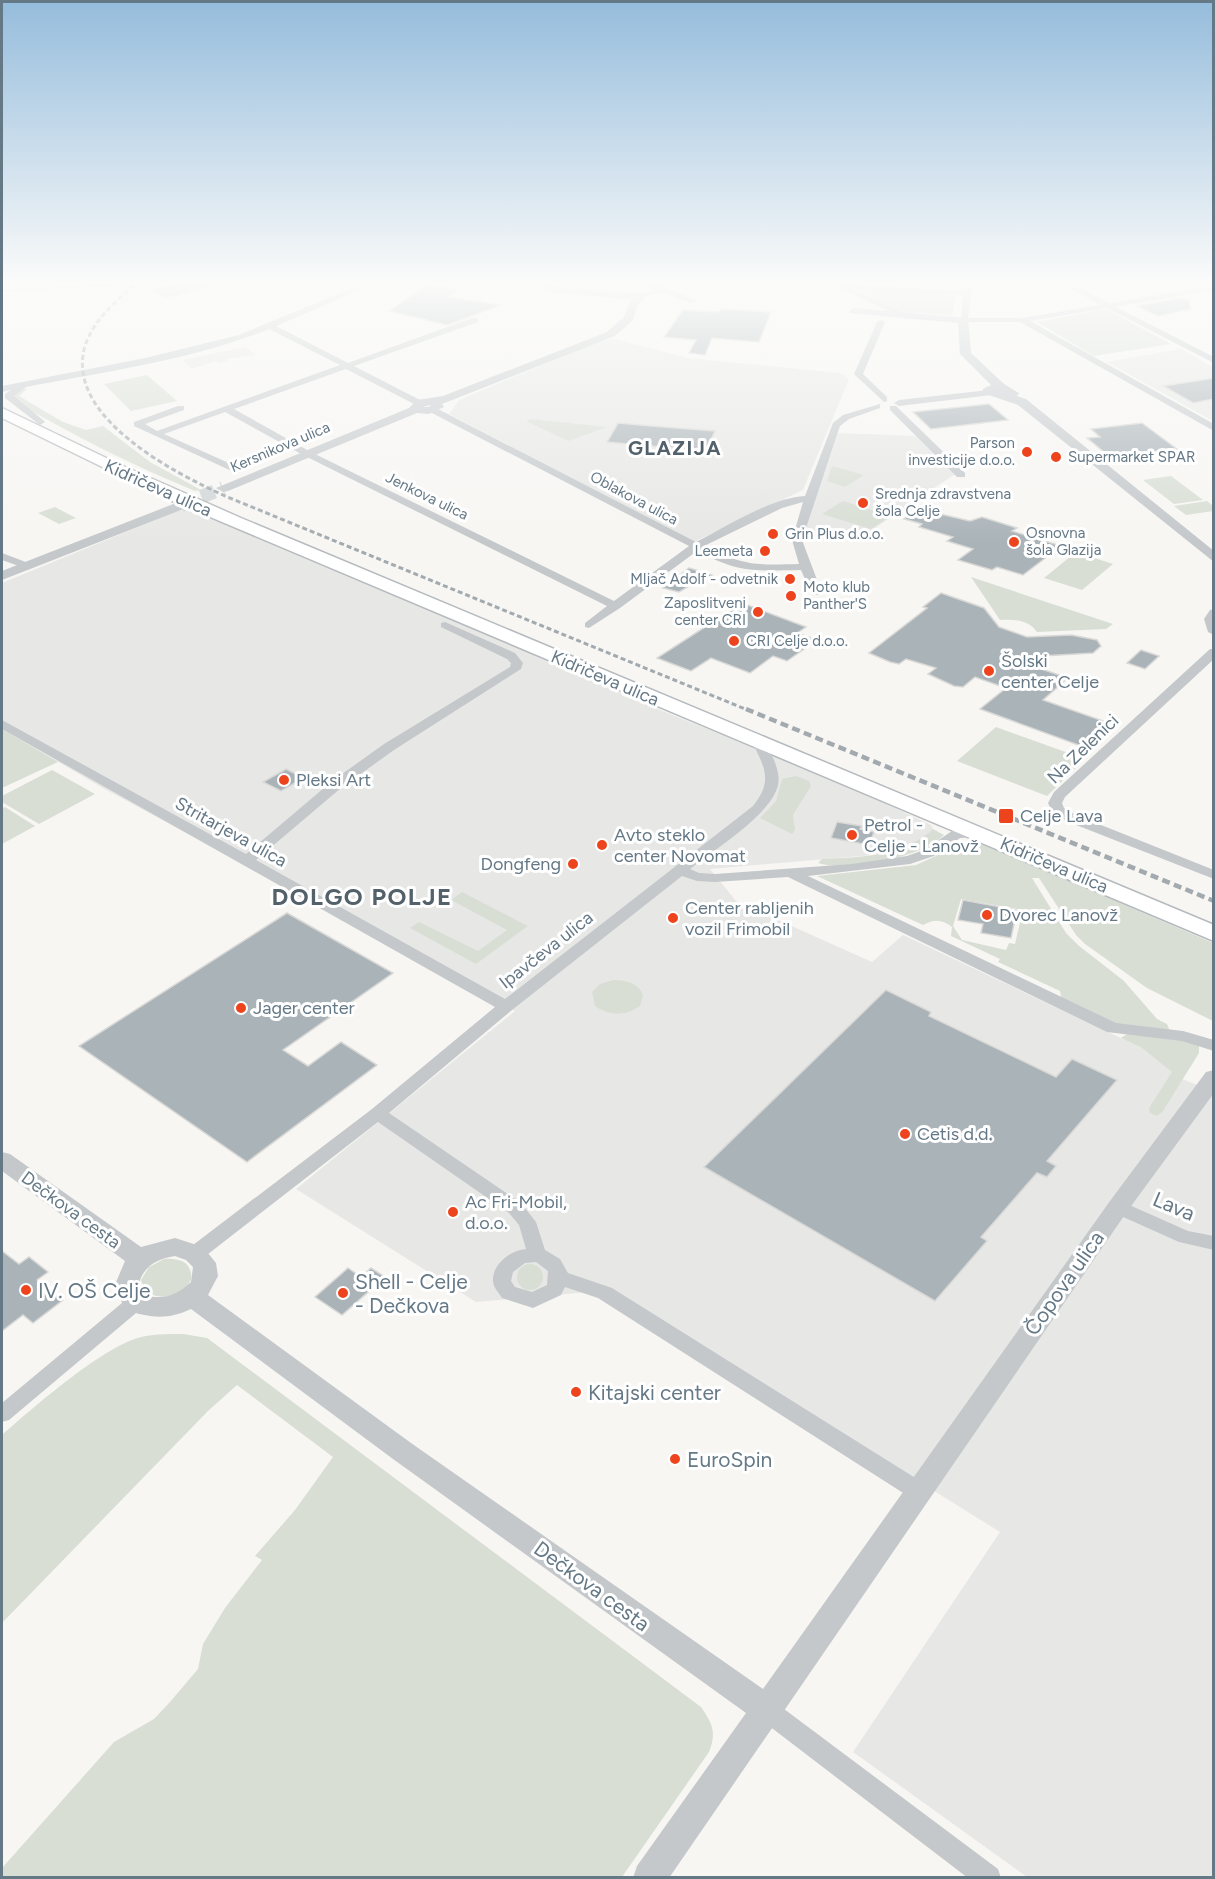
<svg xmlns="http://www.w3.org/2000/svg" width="1215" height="1879" viewBox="0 0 1215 1879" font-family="Figtree,sans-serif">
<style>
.built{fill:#e7e8e6}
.green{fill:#d8ded4;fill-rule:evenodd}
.building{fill:#aab3b8;stroke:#d8d8d6;stroke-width:1.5}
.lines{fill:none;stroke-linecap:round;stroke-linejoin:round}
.tertiary-tunnel{stroke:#d2d6d8;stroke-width:14;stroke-dasharray:14 8;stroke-linecap:butt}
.primary-casing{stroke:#b5babe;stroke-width:3}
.minor{fill:#c4c8cb;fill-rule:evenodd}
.tertiary{fill:#c4c8cb;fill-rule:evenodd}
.primary{fill:#fff;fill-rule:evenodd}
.rail-far1{stroke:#a2aaaf;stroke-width:3;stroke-dasharray:5 3;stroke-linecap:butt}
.rail{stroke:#a2aaaf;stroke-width:4.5;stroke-dasharray:8 4.5;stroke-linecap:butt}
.poi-dot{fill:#ed441d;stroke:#fff;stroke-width:2}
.labels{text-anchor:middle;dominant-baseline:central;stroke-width:6;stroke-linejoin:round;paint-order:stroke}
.far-poi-label{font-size:15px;fill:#647886;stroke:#fff;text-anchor:start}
.far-street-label{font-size:15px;fill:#647886;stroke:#fff}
.street-label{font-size:18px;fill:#647886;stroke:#fff}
.poi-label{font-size:18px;fill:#647886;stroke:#fff;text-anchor:start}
.far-district-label{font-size:20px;font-weight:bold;letter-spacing:1.5px;fill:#52616a;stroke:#fff}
.near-street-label{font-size:21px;fill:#647886;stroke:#fff}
.near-poi-label{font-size:21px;fill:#647886;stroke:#fff;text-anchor:start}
.district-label{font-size:24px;font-weight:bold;letter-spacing:1.5px;fill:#52616a;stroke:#fff}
</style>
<rect width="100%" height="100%" fill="#f7f6f3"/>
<g class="built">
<path d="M615,339L688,358L840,373L849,379L803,490L694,542L449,414L459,400L599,341Z"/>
<path d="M245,347L256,355L226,359L228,361L220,363L216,361L192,369L182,360Z"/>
<path d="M1181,349L1213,367V421L1107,362Z"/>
<path d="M838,433L915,436L955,474L857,540L805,537L804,532Z"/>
<path d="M189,506L665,712L835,780L931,825L933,829L920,841L901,850L873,855L710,869L736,901L872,962L903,935L1142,1048L1182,1079L1213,1091V1877H1027L853,1752L1000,1532L612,1290L476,1302L296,1189L515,1011L101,787L2,729V583Z"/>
</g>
<g class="green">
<path d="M852,288L956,296L952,315L903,312Z"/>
<path d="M1105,309L1108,310L1171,344L1094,356L1037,322Z"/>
<path d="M147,375L177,401L131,411L104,384Z"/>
<path d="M22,388L27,389L19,396L63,422L86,430L103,426L150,462L201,490L195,491C132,465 72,435 13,400L12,393Z"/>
<path d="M531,419L607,427L568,441L526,421Z"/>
<path d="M832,466L864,475L845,487L827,481Z"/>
<path d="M1171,476L1203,500L1174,504L1143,480Z"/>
<path d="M843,501L885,514L891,516L871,529L822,514Z"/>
<path d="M1207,501L1213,506V511L1186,515L1174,506Z"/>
<path d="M55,507L76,518L59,524L38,513Z"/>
<path d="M1076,552L1113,564L1082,590L1044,578Z"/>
<path d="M971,577L1113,624L1106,629L1037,632C1029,620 1014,619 1000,620Z"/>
<path d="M996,727L1085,759L1047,796L957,761Z"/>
<path d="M2,729L58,762L2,788Z"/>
<path d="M52,770L95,794L39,824L2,802V796Z"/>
<path d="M796,776L809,781L811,786L793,815L795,830L792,834L760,818L776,801L782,779Z"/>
<path d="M5,807L35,826L2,844V809Z"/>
<path d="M933,829L944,835C923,857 846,873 818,863L822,859C861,857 903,857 933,829Z"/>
<path d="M964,843L985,845L1213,943V1021L1147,988L1085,944L1076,935L1039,878H1032L1066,933L1078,945L1124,981L1157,1019L1167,1024L1171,1034L1199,1044V1053L1163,1111L1157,1116L1150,1113L1149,1108L1172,1072L1142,1048L1121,1038L1130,1032L1062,1001L1060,991L998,962L1000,959L951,936L952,927C942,919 934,919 923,925L817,876L916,865ZM961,899L1023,910L1015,944L1009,943L1006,950L962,940L953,926Z"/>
<path d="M462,892L528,926L476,964L410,928L419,922L478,951L507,930L451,900Z"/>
<path d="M613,980C626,980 639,983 643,996L640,1006C626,1016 609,1016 595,1006L592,992L600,984Z"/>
<path d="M164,1259C179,1258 193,1262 191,1280C182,1296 161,1302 145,1291L141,1280L149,1267Z"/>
<circle cx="530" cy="1277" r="13"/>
<path d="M183,1334L207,1338L701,1707C712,1723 717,1732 709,1752L622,1877H2V1868L114,1742L154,1719L170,1702L198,1669L203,1644L225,1608L262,1560L255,1556L295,1510L333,1457L237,1385L208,1411L2,1623V1435C33,1408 107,1342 146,1336C158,1334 171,1334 183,1334Z"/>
</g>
<g class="building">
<path d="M191,280H219L220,284L166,298L150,290Z"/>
<path d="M428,285L459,290L448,297L501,305L447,325L389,311Z"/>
<path d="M1174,299H1188L1191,309L1158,316L1137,306Z"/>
<path d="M721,309L771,312L759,342L712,338L705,355L689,353L696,340L664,337L683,310L719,312Z"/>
<path d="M1214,378V399L1193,403L1163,386Z"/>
<path d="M989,404L1008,420L931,429L913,412Z"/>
<path d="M618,423L652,426L715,431L706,451L607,442Z"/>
<path d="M1142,423L1177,449L1110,457L1087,438L1100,437L1091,429Z"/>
<path d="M919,509L970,521L982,517L1017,528L1012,531L1061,546L1023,575L997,567L992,570L958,560L973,549L947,541L953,537L919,527L922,524L904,519Z"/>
<path d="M689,568L712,575L699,585L694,583L679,592L663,588Z"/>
<path d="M941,593L984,608L999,627L1027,637L1071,635L1097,640L1101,646L1093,653L1009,658L1068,678L1043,700L1106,722L1081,746L980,709L1006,688L975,677L963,687L954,686L928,674L936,668L906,659L899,664L890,662L869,653L927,608L923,607Z"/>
<path d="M742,603L806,627L797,633L817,640L787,661L773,656L750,673L711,658L691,671L657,658Z"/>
<path d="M1141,650L1159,656L1145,669L1127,663Z"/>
<path d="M286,769L304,778L281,791L263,782Z"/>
<path d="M837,822L862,826L860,829L874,832L869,845L831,838Z"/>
<path d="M963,900L1017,910L1011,938L981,933L983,924L958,920Z"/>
<path d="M287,913L393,973L283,1050L308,1066L341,1042L377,1065L247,1162L79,1046Z"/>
<path d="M886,990L931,1012L929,1016L1056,1077L1072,1059L1117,1080L1047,1161L1056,1166L1047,1177L1037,1173L981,1237L987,1241L935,1301L704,1167Z"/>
<path d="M2,1251L19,1264L29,1257L48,1272L37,1280L63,1300L33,1323L23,1315L2,1331Z"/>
<path d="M348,1268L361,1277L371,1268L385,1277L342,1315L315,1297Z"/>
</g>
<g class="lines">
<path class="tertiary-tunnel" d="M181,505L223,488"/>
<g class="primary-casing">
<g id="primary">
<path d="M43,280H117L111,284L2,290V282Z"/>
<path d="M2,408L123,466L241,518L1214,925V941L170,500L2,418Z"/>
</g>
</g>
<g class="minor">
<path d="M372,280H383L276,326L348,363L472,318H478V322L354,366L422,401V405H416L346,369L234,409L309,451L614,601L689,546L430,412V408H436L696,542C728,526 770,498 805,496L833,423L843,415L880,404V408L849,419L840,426L802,540L822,593L820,595H812L801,570C754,571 739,573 697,551L620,608L589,628L585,627V623L607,606L303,455L225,412L164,434L240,468V472L236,473L134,426V422L178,406H184V410L145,424L157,431L340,365L269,329C196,359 105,372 26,387L14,396L43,420L45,422L40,425L5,398V394L11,390L2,392V386L145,358L239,335ZM803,502L792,540L799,564C755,565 744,566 704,546L782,508Z"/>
<path d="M578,280H589L568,289L561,287Z"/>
<path d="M638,280H648L697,301L690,303L661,292L638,299V295L653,290Z"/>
<path d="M822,280H832L841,284L964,291L965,280H973L968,318H1022L1100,305L1055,280H1065L1109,303L1214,286V290L1116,307L1214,357V363L1107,308L1030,321L1214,424V431L1020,322H961L963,296L853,289L909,315V319H906Z"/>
<path d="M881,320L885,322L863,374L887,397V401L884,402L854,374L877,322Z"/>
<path d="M989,390L992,391V395L899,406L894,403L899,400Z"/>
<path d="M890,406H896L965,473V477H957L890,410Z"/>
<path d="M2,553L31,564L32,566L27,569L2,560Z"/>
<path d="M1214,609V635L1208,632L1204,619L1210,610Z"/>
<path d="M445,622L515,653L523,663L521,669L394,750L341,788L256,860L505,999L753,806C773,781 765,768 752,742L758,738C766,740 770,752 774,760C778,770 781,781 776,791C765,818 714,850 690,869L699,873L715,874L852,864L907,856L924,850L952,831H984L986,834L984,837L960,838L934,856L910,864L808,876L1116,1023L1183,1031L1214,1040V1051L1182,1041L1107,1032L788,877L715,882L697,881L682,876L512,1010L389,1113L521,1203L536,1222L545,1250L560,1259L568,1273L612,1288L925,1484L928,1491L925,1498L918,1500L911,1498L598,1298L565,1287L561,1295L533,1308L502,1298C499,1293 493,1287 493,1281C492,1264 511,1250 526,1249L519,1225L509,1213L378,1122L203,1258L196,1260L189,1258L187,1253L189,1248L372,1109L495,1007L2,729V720L246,854L331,782L384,744L510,667L511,663L507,659L441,627V623ZM536,1262L548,1271L547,1285L532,1292L515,1287L511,1281L513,1272L525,1263Z"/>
<path d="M1210,649H1214V659L1065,797L1062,803L1064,808L1076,815L1214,870V879L1066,821L1053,813L1048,803L1054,792Z"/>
<path d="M1118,1200L1188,1231L1214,1236V1250L1179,1242L1112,1212L1109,1207L1112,1202Z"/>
<path d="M135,1295L142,1298L144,1303L142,1308L9,1420L2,1422V1403L128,1298Z"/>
<path d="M764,1697L772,1700L998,1869L1001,1878H968L756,1716L752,1708L756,1700Z"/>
</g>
<g class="tertiary">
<path d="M522,280H537L557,287L641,294L646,297L638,304L633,320L615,336L442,404L444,407L429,414L417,413L228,491L223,492L216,488L409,408L417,400L443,396L607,332L624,317L631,299L556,293ZM431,405L429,407H422Z"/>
<path d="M854,308L968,318L971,353L1004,384L1019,393L1017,396L1026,399L1214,551V562L1018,405L983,393V389L991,385L960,354L958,323L850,313L849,311Z"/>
<path d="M181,501L186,502V508L2,580V571Z"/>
<path d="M1214,1070V1093L1126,1213L669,1878H633L637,1866L746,1713L393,1459L191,1309C168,1320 150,1318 126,1310L114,1287L125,1261L2,1171V1152L10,1154L141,1247L175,1238L203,1247L216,1263L218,1276L208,1295L411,1443L763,1689L1110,1201L1206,1072ZM175,1256L186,1260L193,1267L191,1282C176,1296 163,1300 143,1295L138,1287C142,1267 156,1259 175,1256Z"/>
</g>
<use href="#primary" class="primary"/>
<path class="rail-far1" d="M140,280C119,299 94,318 85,346C64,417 175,473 225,496L750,711"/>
<path class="rail" d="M746,709L1214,901"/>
</g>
<linearGradient id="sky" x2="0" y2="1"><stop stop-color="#95bcdc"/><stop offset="0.52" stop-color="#fbfbfa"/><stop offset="1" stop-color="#fbfbfa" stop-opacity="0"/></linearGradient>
<rect width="1215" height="543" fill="url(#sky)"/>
<g class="poi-dot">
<circle cx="1027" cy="452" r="6"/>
<circle cx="1056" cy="457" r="6"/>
<circle cx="863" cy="503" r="6"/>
<circle cx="773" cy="534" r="6"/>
<circle cx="1014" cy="542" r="6"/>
<circle cx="765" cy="551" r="6"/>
<circle cx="790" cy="579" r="6"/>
<circle cx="791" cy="596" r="6"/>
<circle cx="758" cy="612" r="6"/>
<circle cx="734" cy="641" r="6"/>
<circle cx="989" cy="671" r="6"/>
<circle cx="284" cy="780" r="6"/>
<rect x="998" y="808" width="16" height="16" rx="3"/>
<circle cx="852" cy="835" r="6"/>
<circle cx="602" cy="845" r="6"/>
<circle cx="573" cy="864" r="6"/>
<circle cx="987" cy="915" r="6"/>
<circle cx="673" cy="918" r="6"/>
<circle cx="241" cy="1008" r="6"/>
<circle cx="905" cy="1134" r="6"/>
<circle cx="453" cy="1212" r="6"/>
<circle cx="26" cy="1290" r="6"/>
<circle cx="343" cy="1293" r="6"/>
<circle cx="576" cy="1392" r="6"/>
<circle cx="675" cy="1459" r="6"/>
</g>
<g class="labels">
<g class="far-poi-label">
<text x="1015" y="443" text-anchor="end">Parson<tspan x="1015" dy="17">investicije d.o.o.</tspan></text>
<text x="1068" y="457">Supermarket SPAR</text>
<text x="875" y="494">Srednja zdravstvena<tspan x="875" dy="17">šola Celje</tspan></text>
<text x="1026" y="533">Osnovna<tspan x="1026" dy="17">šola Glazija</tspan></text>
<text x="785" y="534">Grin Plus d.o.o.</text>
<text x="753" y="551" text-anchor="end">Leemeta</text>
<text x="778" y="579" text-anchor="end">Mljač Adolf - odvetnik</text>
<text x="803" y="587">Moto klub<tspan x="803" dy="17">Panther'S</tspan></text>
<text x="746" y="603" text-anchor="end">Zaposlitveni<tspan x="746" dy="17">center CRI</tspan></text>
<text x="746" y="641">CRI Celje d.o.o.</text>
</g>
<g class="far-street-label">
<text transform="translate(280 447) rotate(-23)">Kersnikova ulica</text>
<text transform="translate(427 496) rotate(26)">Jenkova ulica</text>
<text transform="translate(634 498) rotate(28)">Oblakova ulica</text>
</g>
<g class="street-label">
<text transform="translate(158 488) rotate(24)">Kidričeva ulica</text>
<text transform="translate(605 678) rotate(23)">Kidričeva ulica</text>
<text transform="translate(1083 749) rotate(-44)">Na Zelenici</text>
<text transform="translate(231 832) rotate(29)">Stritarjeva ulica</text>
<text transform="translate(1054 865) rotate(23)">Kidričeva ulica</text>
<text transform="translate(546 950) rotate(-38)">Ipavčeva ulica</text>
<text transform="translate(71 1210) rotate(36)">Dečkova cesta</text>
</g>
<g class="poi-label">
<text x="1001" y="661">Šolski<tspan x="1001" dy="21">center Celje</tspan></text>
<text x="296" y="780">Pleksi Art</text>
<text x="1020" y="816">Celje Lava</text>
<text x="864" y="825">Petrol -<tspan x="864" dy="21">Celje - Lanovž</tspan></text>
<text x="614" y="835">Avto steklo<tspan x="614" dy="21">center Novomat</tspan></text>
<text x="561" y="864" text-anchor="end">Dongfeng</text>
<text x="685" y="908">Center rabljenih<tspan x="685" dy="21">vozil Frimobil</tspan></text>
<text x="999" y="915">Dvorec Lanovž</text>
<text x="253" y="1008">Jager center</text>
<text x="917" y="1134">Cetis d.d.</text>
<text x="465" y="1202">Ac Fri-Mobil,<tspan x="465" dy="21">d.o.o.</tspan></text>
</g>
<g class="far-district-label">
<text x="675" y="448">GLAZIJA</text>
</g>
<g class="near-street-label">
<text transform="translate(1174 1206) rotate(23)">Lava</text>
<text transform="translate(1064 1283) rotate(-55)">Čopova ulica</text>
<text transform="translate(592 1586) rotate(36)">Dečkova cesta</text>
</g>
<g class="near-poi-label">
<text x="355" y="1281">Shell - Celje<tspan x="355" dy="24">- Dečkova</tspan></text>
<text x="38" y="1290">IV. OŠ Celje</text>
<text x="588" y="1392">Kitajski center</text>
<text x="687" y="1459">EuroSpin</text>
</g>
<g class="district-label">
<text x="362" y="896">DOLGO POLJE</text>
</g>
</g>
<rect width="1215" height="1879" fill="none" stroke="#647886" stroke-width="6"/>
</svg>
